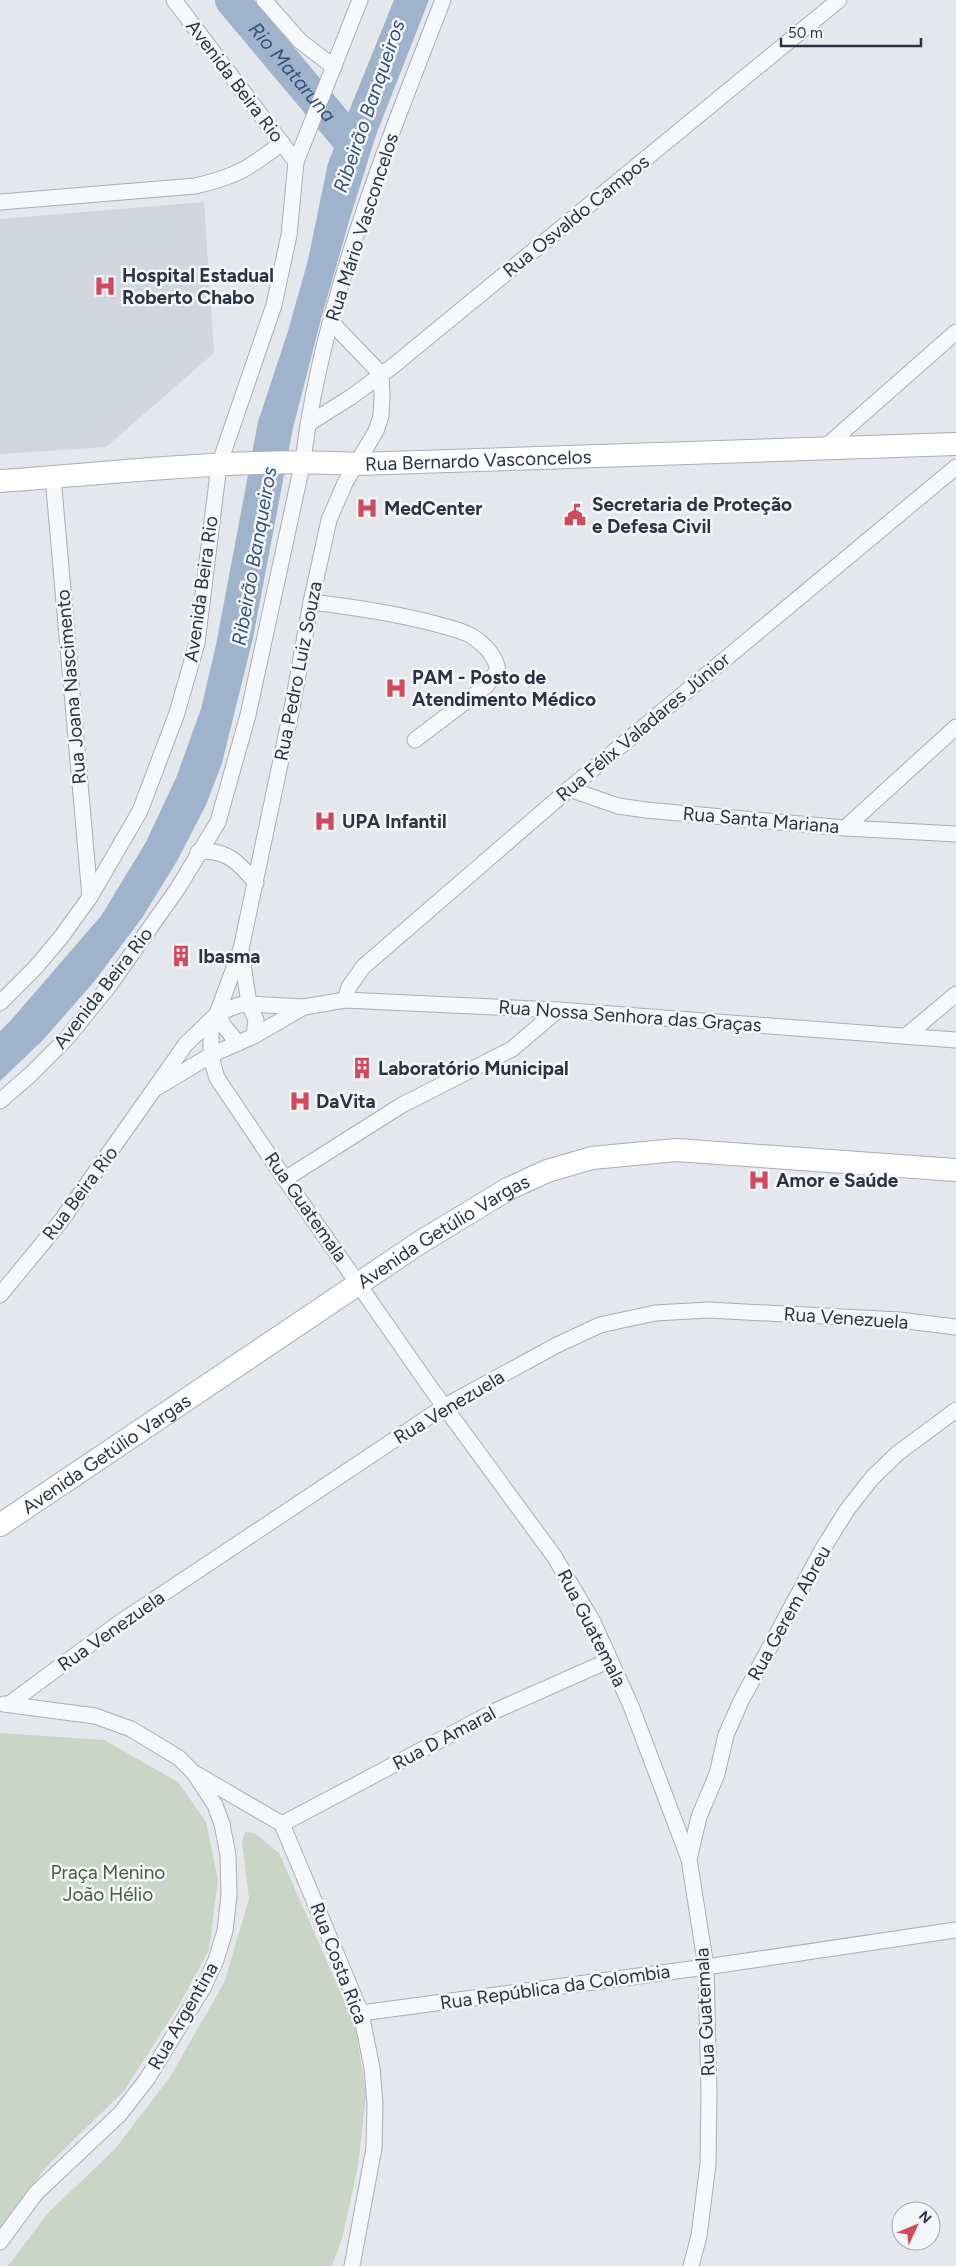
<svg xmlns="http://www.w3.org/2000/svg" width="956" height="2266" viewBox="0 0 956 2266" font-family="Figtree,sans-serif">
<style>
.built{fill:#d2d6de}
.green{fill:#c9d6c5}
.water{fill:#9fb4cc}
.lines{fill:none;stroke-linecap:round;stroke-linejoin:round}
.river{stroke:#9fb4cc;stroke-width:34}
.street-casing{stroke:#a9aeb7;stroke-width:17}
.secondary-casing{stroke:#a9aeb7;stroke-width:24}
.street{stroke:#f7f8fa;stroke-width:15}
.secondary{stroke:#fff;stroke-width:22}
.labels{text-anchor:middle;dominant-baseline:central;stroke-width:5;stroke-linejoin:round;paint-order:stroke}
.street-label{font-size:19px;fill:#2b3445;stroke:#f4f6f9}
.poi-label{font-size:19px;font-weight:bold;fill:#2b3445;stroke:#f4f6f9;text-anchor:start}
.park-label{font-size:19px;fill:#3f6138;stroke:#f4f6f9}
.water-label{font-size:20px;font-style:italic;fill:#34527a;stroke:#f4f6f9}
</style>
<rect width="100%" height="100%" fill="#e4e7ec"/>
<path class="built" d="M204,202L214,353L106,447L0,454V219Z"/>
<g class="green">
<path d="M0,1733L104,1740L178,1782L206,1822L218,1880L209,1950L179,2005L124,2091L47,2166L0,2228Z"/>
<path d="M245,1832L254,1833L279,1853L355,2025L366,2094L358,2166L342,2239L332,2266H8L49,2212L115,2149L170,2077L224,1983L249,1899L242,1842Z"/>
</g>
<path class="water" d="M394,0H429L376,135L350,218L321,319L293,428L253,638L222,763L206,805L177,861L142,918L93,983L42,1041L0,1081V1031L12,1019L101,916L146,842L176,778L201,709L216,645L258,422L288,331L308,260L328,163Z"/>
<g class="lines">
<path class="river" id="s1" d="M232,0L352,143"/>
<g class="street-casing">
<g id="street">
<path d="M174,0L296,162"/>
<path d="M264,0L300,41L334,67"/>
<path d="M0,202L195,186C236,177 249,168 282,143"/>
<path d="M331,322L381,374L382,395L381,416L376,431L345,483L329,520L311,602L293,703L241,949L211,1030V1055L214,1068L217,1078L285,1179L430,1387L554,1556L593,1622L631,1706L689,1859L706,1967L709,2092L708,2164L699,2236L691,2266"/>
<path d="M308,424L351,397L393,366L839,0"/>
<path d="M823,449L956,332"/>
<path d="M53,477L90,897"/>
<path d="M311,602C353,607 395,613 436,624C447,627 460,630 470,635C483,643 495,655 498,670L486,686L415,740"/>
<path d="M569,789L618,806L646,810L845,828L956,834"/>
<path d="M845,828L956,727"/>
<path d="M198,852C226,848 239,863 256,883"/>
<path d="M241,950L249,1004L256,1020L254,1036"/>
<path d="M345,1000L349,987L363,967L569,789L956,467"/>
<path d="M0,1003L36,967L62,936L90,897L140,811L177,713L197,643L219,465L274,305L289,235L296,162L360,0"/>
<path d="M218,1013L223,1025L237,1042"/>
<path d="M906,1036L956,994"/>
<path d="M158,1087L211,1055L254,1036L304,1007"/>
<path d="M0,1101L30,1075L67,1038L109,986L178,888L218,822L248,715L303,461C322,303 386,147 443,0"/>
<path d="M285,1179L402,1105L512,1049L558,1010"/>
<path d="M0,1295L61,1221L186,1044L218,1013L239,1005L249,1004L304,1007L345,1000L558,1010L956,1040"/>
<path d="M9,1704L119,1623L445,1406L557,1345L600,1325L655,1313L709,1310L899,1320L956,1327"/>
<path d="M198,1775L282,1824L361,2013L372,2068L375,2104L374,2148L352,2266"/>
<path d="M282,1824L495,1711L610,1660"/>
<path d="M689,1859L699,1817L717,1774L726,1735L741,1701L822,1550L847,1510L872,1478L898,1453L956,1410"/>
<path d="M361,2013L706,1967L956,1930"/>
<path d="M0,2242L36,2193L120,2114L147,2079L203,1988L216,1960L225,1931L229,1895L228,1855L222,1824L215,1805L194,1773L179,1758L131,1729L95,1716L4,1704"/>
</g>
</g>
<g class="secondary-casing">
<g id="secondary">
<path id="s2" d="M0,481C118,473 238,457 357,464L956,444"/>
<path id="s3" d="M0,1525L419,1243L508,1189L547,1171L592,1158L676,1150L956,1170"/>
</g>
</g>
<use href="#street" class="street"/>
<use href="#secondary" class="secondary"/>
</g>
<defs>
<g id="hospital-bare" transform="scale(1.725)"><path d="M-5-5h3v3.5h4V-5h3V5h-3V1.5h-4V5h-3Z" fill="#d1495b" stroke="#f4f6f9" stroke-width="2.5" paint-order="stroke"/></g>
<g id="civic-bare" transform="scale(1.725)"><path d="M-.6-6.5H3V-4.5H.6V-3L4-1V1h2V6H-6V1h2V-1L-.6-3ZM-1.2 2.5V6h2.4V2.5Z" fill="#d1495b" stroke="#f4f6f9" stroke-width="2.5" paint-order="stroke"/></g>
<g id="building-bare" transform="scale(1.725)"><path d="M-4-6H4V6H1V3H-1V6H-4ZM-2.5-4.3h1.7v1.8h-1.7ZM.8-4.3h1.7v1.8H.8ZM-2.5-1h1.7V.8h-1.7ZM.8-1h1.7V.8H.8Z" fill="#d1495b" stroke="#f4f6f9" stroke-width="2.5" paint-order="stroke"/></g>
</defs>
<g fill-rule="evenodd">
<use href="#hospital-bare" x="105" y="286"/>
<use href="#hospital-bare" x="367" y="508"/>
<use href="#civic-bare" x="575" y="515"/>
<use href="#hospital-bare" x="396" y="688"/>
<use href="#hospital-bare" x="325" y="821"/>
<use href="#building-bare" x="181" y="956"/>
<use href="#building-bare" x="362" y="1068"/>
<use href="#hospital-bare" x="300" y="1101"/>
<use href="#hospital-bare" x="759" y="1180"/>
</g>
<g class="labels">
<g class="street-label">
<text transform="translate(235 81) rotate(53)">Avenida Beira Rio</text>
<text transform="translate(576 216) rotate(-39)">Rua Osvaldo Campos</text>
<text transform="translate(362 227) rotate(-72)">Rua Mário Vasconcelos</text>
<text stroke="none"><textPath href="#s2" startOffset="479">Rua Bernardo Vasconcelos</textPath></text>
<text transform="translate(201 589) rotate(-82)">Avenida Beira Rio</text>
<text transform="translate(298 671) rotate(-79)">Rua Pedro Luiz Souza</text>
<text transform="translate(71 687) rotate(-95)">Rua Joana Nascimento</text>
<text transform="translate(643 727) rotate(-40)">Rua Félix Valadares Júnior</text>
<text transform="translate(761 820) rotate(5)">Rua Santa Mariana</text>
<text transform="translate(103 988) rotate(-52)">Avenida Beira Rio</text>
<text transform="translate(630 1016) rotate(4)">Rua Nossa Senhora das Graças</text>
<text transform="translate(80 1193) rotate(-53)">Rua Beira Rio</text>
<text transform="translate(306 1207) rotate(55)">Rua Guatemala</text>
<text stroke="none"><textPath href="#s3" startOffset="532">Avenida Getúlio Vargas</textPath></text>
<text transform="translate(846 1318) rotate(4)">Rua Venezuela</text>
<text transform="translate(449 1407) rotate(-31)">Rua Venezuela</text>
<text stroke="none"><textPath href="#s3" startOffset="128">Avenida Getúlio Vargas</textPath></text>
<text transform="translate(789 1613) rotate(-61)">Rua Gerem Abreu</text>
<text transform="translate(592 1628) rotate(63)">Rua Guatemala</text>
<text transform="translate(111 1631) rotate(-35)">Rua Venezuela</text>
<text transform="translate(444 1738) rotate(-28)">Rua D Amaral</text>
<text transform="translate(339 1963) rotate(69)">Rua Costa Rica</text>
<text transform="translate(555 1987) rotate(-8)">Rua República da Colombia</text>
<text transform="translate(705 2012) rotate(-93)">Rua Guatemala</text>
<text transform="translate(183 2016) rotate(-60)">Rua Argentina</text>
</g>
<g class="poi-label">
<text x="122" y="275">Hospital Estadual<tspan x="122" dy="22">Roberto Chabo</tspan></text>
<text x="592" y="504">Secretaria de Proteção<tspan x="592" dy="22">e Defesa Civil</tspan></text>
<text x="384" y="508">MedCenter</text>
<text x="412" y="677">PAM - Posto de<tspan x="412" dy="22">Atendimento Médico</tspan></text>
<text x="342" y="821">UPA Infantil</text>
<text x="198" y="956">Ibasma</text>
<text x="378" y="1068">Laboratório Municipal</text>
<text x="316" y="1101">DaVita</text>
<text x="776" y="1180">Amor e Saúde</text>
</g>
<g class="park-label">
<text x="108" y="1872">Praça Menino<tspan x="108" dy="22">João Hélio</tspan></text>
</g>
<g class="water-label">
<text stroke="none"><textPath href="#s1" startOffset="94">Rio Mataruna</textPath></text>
<text transform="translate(369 106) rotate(-71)">Ribeirão Banqueiros</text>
<text transform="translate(254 556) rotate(-80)">Ribeirão Banqueiros</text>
</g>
</g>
<g transform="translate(916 2226) rotate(46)"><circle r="24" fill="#f4f6f9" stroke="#a4a8b1"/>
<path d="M0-4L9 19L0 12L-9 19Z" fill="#d1495b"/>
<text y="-8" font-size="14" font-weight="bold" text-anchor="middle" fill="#2b3445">N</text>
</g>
<path d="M781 38v8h140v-8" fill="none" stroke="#2b3445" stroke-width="2.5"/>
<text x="788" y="38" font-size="15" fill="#2b3445" stroke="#f4f6f9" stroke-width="4" paint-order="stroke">50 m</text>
</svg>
